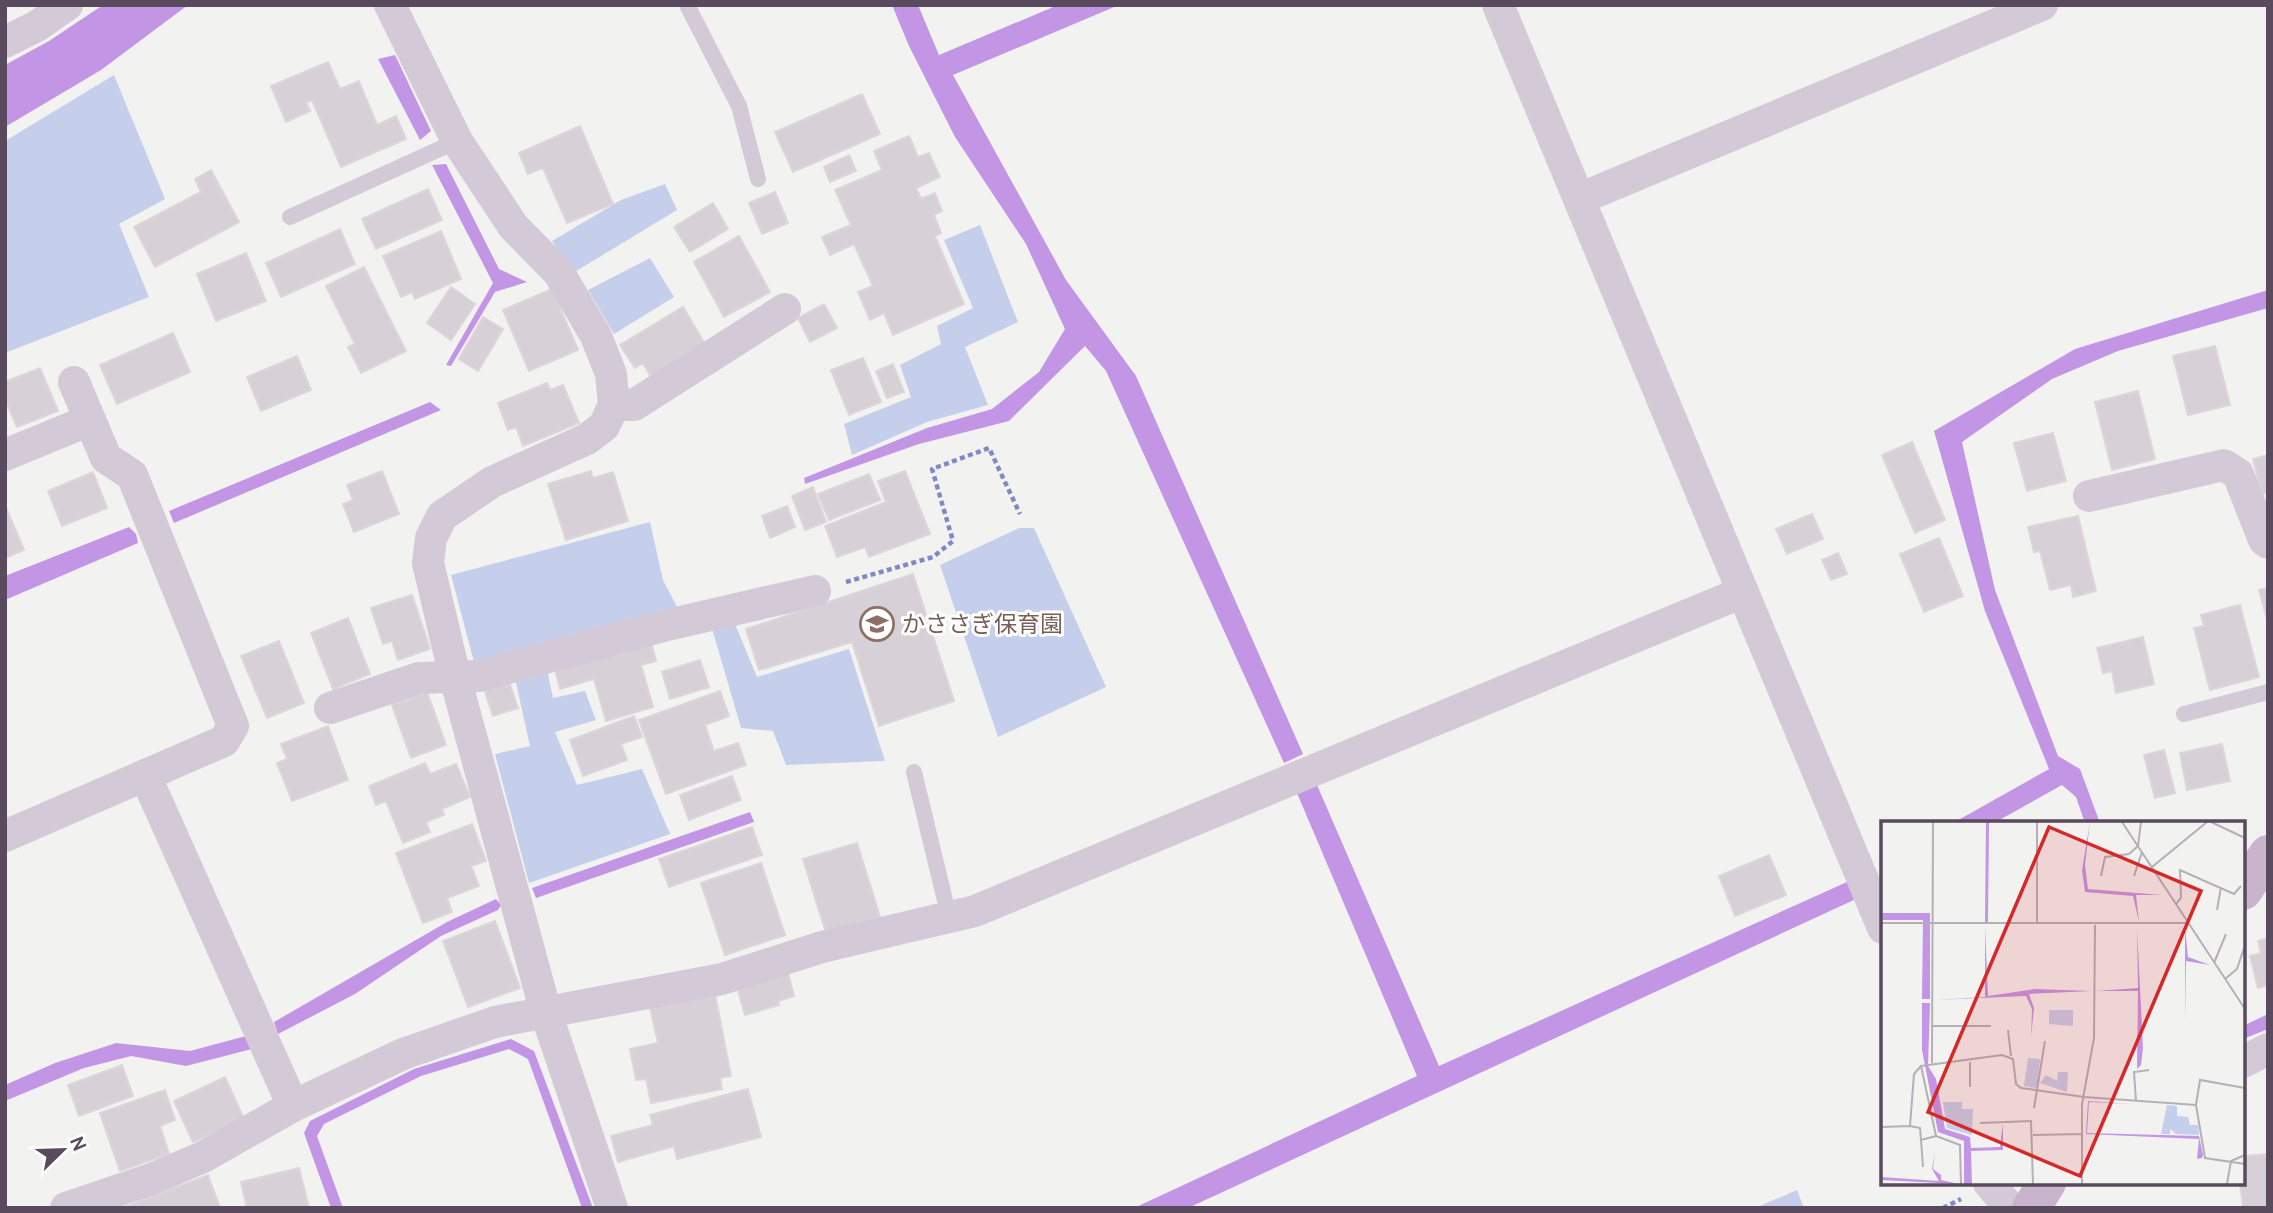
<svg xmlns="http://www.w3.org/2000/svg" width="2273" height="1213" viewBox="0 0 2273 1213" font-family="Cabin,'Noto Sans JP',sans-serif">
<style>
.green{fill:#c5cfec}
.water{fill:#c296e4}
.building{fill:#d7d1d7;stroke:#dcd6db;stroke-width:2}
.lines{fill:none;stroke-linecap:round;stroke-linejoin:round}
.path{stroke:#8089c7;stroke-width:4.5;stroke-dasharray:5 3.5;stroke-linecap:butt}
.lane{stroke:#d4c9d6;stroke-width:16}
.street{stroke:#d4c9d6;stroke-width:32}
.primary{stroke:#c9b4cd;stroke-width:38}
.labels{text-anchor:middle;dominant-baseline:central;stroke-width:6;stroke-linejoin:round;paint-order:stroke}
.education-label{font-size:23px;fill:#785e54;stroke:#fff;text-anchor:start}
.inset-road{fill:none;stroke:#b5afb6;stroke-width:2}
.view{fill:#d62828;fill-opacity:0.15;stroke:#d62828;stroke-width:3.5}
.inset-edge{fill:none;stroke:#5a4a5d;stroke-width:3.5}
</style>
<rect width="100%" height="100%" fill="#f2f3f1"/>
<g class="green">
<path d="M114,75L165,199L119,224L149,297L5,353V141Z"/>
<path d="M665,184L677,210L573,273L552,241L621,200Z"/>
<path d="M980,225L1018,322L965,347L988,405L927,422L852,455L844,424L911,397L900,365L941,344L937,326L973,308L944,240Z"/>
<path d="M650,258L674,297L614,334L588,290Z"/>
<path d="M650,522L663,580L678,609L475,666L451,575Z"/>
<path d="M1019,528H1034L1106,687L998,737L940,565Z"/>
<path d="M733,619L757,677L849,649L885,761L786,765L773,731L741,728L711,625Z"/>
<path d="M547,669L553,698L585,691L596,720L555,732L577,785L642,769L670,834L529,883L495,754L530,746L515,678Z"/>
<path d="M1797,1190L1804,1208H1755Z"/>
</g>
<g class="water">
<path d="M103,5H188L101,70L5,127V65L49,41Z"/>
<path d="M892,5H918L939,55L1058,5H1119L953,75L1066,280L1136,376L1303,754L1284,763L1106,371L1085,346L1009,421L919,444L805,484L804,478L927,428L992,409L1039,372L1065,329L1026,244L955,137L909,46Z"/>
<path d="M395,55L431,131L420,140L378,59Z"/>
<path d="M446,164L499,269L527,282L495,292L451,366L446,365L493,283L432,165Z"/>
<path d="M2268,290V308L2118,351L2052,379L1962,442L1995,590L2058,756L2080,769L2100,823H2085L2076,797L2062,785L1994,823H1953L2049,769L1985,611L1934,431L2075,349Z"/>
<path d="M430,402L441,410L174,523L169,511Z"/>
<path d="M129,527L136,534L138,543L5,600V576Z"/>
<path d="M1317,785L1439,1066L1847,882L1856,899L1188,1208H1134L1417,1076L1297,793Z"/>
<path d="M750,812L754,822L536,898L532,888Z"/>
<path d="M496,899L501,905L498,910L441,936L355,994L278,1034L274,1022L447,922Z"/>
<path d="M2268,1014V1029L2243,1039V1026Z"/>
<path d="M246,1036L252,1049L186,1066L131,1056L84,1068L5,1101V1085L55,1063L116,1043L190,1051Z"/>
<path d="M511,1039L534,1051L593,1208H582L528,1059L509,1049L421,1076L324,1124L317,1136L343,1208H331L304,1133L310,1121L414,1069Z"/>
</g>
<g class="building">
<path d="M328,62L340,89L359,81L377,125L396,116L406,139L341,167L312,100L306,103L310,111L286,122L271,86Z"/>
<path d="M862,94L880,134L793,172L775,132Z"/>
<path d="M580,126L613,204L567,223L543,168L528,174L519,153Z"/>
<path d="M909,136L918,157L929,153L940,177L916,188L921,199L935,193L942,211L934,215L941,233L935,236L964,304L893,335L884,313L870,320L858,292L873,286L854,244L830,255L822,237L851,225L835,190L882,170L874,151Z"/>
<path d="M849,155L856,171L830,182L824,167Z"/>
<path d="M211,170L239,222L155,267L134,227L201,192L195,179Z"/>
<path d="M428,189L442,220L376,249L362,219Z"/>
<path d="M775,192L788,223L762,234L749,203Z"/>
<path d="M713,203L728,229L690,252L674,227Z"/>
<path d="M340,229L355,264L281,297L266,263Z"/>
<path d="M441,231L461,279L415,299L412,292L401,297L383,256Z"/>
<path d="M739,236L770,292L724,317L694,262Z"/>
<path d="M246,253L266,301L216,321L197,274Z"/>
<path d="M364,267L406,351L361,373L348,347L355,344L326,286Z"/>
<path d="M451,287L475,304L451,340L427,323Z"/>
<path d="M552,289L578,350L529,371L503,310Z"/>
<path d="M824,304L837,328L810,342L798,318Z"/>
<path d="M683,307L705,344L651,377L643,363L635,368L620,345Z"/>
<path d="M483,317L503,329L478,371L459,359Z"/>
<path d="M173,333L190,372L117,404L100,365Z"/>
<path d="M2215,346L2230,405L2188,415L2173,356Z"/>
<path d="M297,356L311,390L261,411L247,377Z"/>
<path d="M863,358L881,402L849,415L831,370Z"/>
<path d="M893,364L904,392L887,398L876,371Z"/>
<path d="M40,368L58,411L17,427L5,399V382Z"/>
<path d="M547,383L550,390L563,385L579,423L523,446L516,427L508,430L498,403Z"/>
<path d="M2138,391L2155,459L2112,470L2095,402Z"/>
<path d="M2053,433L2066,481L2027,491L2014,443Z"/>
<path d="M1912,442L1945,520L1915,533L1882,455Z"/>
<path d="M2268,455V493L2262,494L2253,459Z"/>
<path d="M382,471L399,514L354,532L343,504L353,500L347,485Z"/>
<path d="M591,471L593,478L613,472L628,521L566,540L548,484Z"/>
<path d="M905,471L930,534L869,557L865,547L837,557L825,526L886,502L878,481Z"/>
<path d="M93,472L107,508L62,526L48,491Z"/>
<path d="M869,474L880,500L829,520L818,494Z"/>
<path d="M813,487L826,522L805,530L792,496Z"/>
<path d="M5,505L24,550L5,558Z"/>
<path d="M787,506L795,527L770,538L762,516Z"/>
<path d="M1812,514L1823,539L1787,554L1776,529Z"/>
<path d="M2078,516L2096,591L2073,597L2071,585L2050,590L2040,551L2034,552L2028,527Z"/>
<path d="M1939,538L1963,596L1924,612L1900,554Z"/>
<path d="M1838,553L1847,574L1831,580L1822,560Z"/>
<path d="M913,574L954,701L879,726L852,642L759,670L746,629Z"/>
<path d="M2268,588V623L2259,590Z"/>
<path d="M412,595L430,649L398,660L392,641L383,644L371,608Z"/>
<path d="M2240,605L2259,677L2210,690L2194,628L2204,626L2201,615Z"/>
<path d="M348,618L370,674L333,689L311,633Z"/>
<path d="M2143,637L2154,684L2116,693L2112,671L2103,673L2097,648Z"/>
<path d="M279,641L304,703L267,718L241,656Z"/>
<path d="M651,642L656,661L641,665L653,707L606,721L594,679L560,689L555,670Z"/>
<path d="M700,660L709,687L670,699L662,672Z"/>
<path d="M509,681L518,708L493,716L484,689Z"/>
<path d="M720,691L729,716L705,725L714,751L738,743L746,765L666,794L639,720Z"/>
<path d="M427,692L446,745L411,758L392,705Z"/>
<path d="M634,716L642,737L621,744L627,760L583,776L570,740Z"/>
<path d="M328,726L348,780L292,801L277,763L287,759L281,744Z"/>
<path d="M2222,744L2230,781L2187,790L2180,753Z"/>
<path d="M2164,750L2175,793L2155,798L2144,755Z"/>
<path d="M425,763L430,774L456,764L470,797L442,809L444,815L426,822L430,832L403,843L386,801L376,805L369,786Z"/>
<path d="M732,776L741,800L689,820L680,795Z"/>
<path d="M472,824L486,861L471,866L479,886L447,898L452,912L423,923L396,853Z"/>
<path d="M752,827L762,855L669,887L659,859Z"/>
<path d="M857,843L880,917L826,933L803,859Z"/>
<path d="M1769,855L1786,895L1735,916L1719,876Z"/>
<path d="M761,863L785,935L725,955L701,883Z"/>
<path d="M495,921L520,988L468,1007L443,941Z"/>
<path d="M2268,938V985L2258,988L2250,956L2261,953L2258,941Z"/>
<path d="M788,973L794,996L778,1001L779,1005L745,1015L737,987Z"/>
<path d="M715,994L731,1076L720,1078L722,1089L651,1103L646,1079L636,1080L630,1049L658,1043L650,1007Z"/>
<path d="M122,1065L133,1096L79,1116L68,1085Z"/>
<path d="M225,1077L244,1119L193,1142L174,1101Z"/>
<path d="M748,1089L761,1137L677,1159L674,1146L618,1162L611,1136L653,1125L650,1115Z"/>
<path d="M165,1090L175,1120L160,1126L169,1154L120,1171L100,1113Z"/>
<path d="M2268,1154V1207L2243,1208L2240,1183H2243V1156Z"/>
<path d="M299,1168L309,1208H247L241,1182Z"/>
<path d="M208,1175L220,1208H122Z"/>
</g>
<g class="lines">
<g class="path">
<path d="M846,582L933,557L953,541L932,469L989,448L1020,514"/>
<path d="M1943,1208L1961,1199"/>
</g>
<g class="lane">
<path d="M687,5L739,106L758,179"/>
<path d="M290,217L457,141"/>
<path d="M2184,714L2268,692"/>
<path d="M914,772L949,917"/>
</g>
<g class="street">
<path d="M390,5L457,141L513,226L559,273L596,336L611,374L614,405L604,426L587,439L492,482L442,516L431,538L428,563L455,677L546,1013L612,1208"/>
<path d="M1498,5L1883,928"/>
<path d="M5,42L37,26L67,5"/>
<path d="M1579,199L2042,5"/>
<path d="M614,405H634L785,309"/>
<path d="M5,455L90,420"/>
<path d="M2089,496L2224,465L2238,474L2264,540L2268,543"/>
<path d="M330,708L419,678L478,676L663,626L815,591"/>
<path d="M145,775L293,1106"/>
<path d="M5,836L224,741L233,726L132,475L106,458L74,382"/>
<path d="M2243,1062L2268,1049"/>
<path d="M1989,1183L2010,1208"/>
<path d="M66,1208L152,1179L203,1157L293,1106L403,1054L495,1022L722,979L822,947L975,911L1743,592"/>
</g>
<g class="primary">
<path d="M2243,891L2268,854"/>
<path d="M2031,1208L2047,1183"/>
</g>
</g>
<defs>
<g id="school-ring" transform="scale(1.75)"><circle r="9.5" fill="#fff" stroke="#8d6e63" stroke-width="1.5"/><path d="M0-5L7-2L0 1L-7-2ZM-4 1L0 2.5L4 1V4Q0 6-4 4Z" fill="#8d6e63"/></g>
</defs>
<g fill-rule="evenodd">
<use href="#school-ring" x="877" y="624"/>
</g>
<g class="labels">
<g class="education-label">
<text x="902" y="624">かささぎ保育園</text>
</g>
</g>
<g transform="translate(1881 821)">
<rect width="364" height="364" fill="#f2f3f1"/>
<path d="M168,189H192V205L168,203ZM147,237L159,238L156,267L143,265ZM177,251H187L186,271L159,262L165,254L176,260ZM62,281H81V288H92L91,314L66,307ZM286,284L296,285V295L307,296L309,304H317L318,314L295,313L289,308V313H280Z" fill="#c5cfec"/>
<path d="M105,1H108L107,101H104ZM209,1L204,44L207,68L281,74H255L258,101L252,75L204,71L201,49ZM0,92H49V178H41L42,99H0ZM104,105L107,175L154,168L211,170L148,173L153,187L150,216L151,188L145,175L54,179L104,176ZM256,106L262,227L260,244L256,248L257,170H215L257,167ZM304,107L307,136L329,144L305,140L304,201ZM41,182H49L47,245L55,258L64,308L89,316L90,327L119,326L122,302V329L90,330L91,363H83V320L57,311L41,229ZM207,280L249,283L208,281L206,312L318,315L322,334L321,337L316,338L318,318L205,313ZM54,331L52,348L60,354V359L78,363L0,359V356L58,360L51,348Z" fill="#c296e4"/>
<path class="inset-road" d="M241,1L364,188M330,1L364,17M271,46L326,1M220,55L224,36L248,33L257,25L260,1M253,55L261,31M295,83L300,77L299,49L353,73L360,65M336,89L340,66M0,102H308M156,103V1M333,142L345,113M344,158L356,148L364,124M51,205H110M127,209L130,235M89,241V266M51,242L52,1M40,245L55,315L79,324L80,363M255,280L253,251L268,249M315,284L324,337L364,343M153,287L164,220M99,302L150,300L152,363M29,305L39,307L40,319L55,315M0,306L29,305L33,253L40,245L121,234L132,238L135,263L140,267L203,276L315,284L319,259L364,267M152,314L201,313M40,319L42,346M201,363V283L213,217L214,104M346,363L350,340L364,334"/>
<path class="view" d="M168,6L320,70L199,355L47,291Z"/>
<rect width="364" height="364" class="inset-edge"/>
</g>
<rect width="2273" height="1213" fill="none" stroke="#5a4a5d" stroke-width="14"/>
<g transform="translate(63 1150) rotate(67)" stroke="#ffffff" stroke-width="5" paint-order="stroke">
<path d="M0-5L12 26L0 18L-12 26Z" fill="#5a4a5d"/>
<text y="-10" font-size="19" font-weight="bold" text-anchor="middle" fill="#5a4a5d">N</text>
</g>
</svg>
